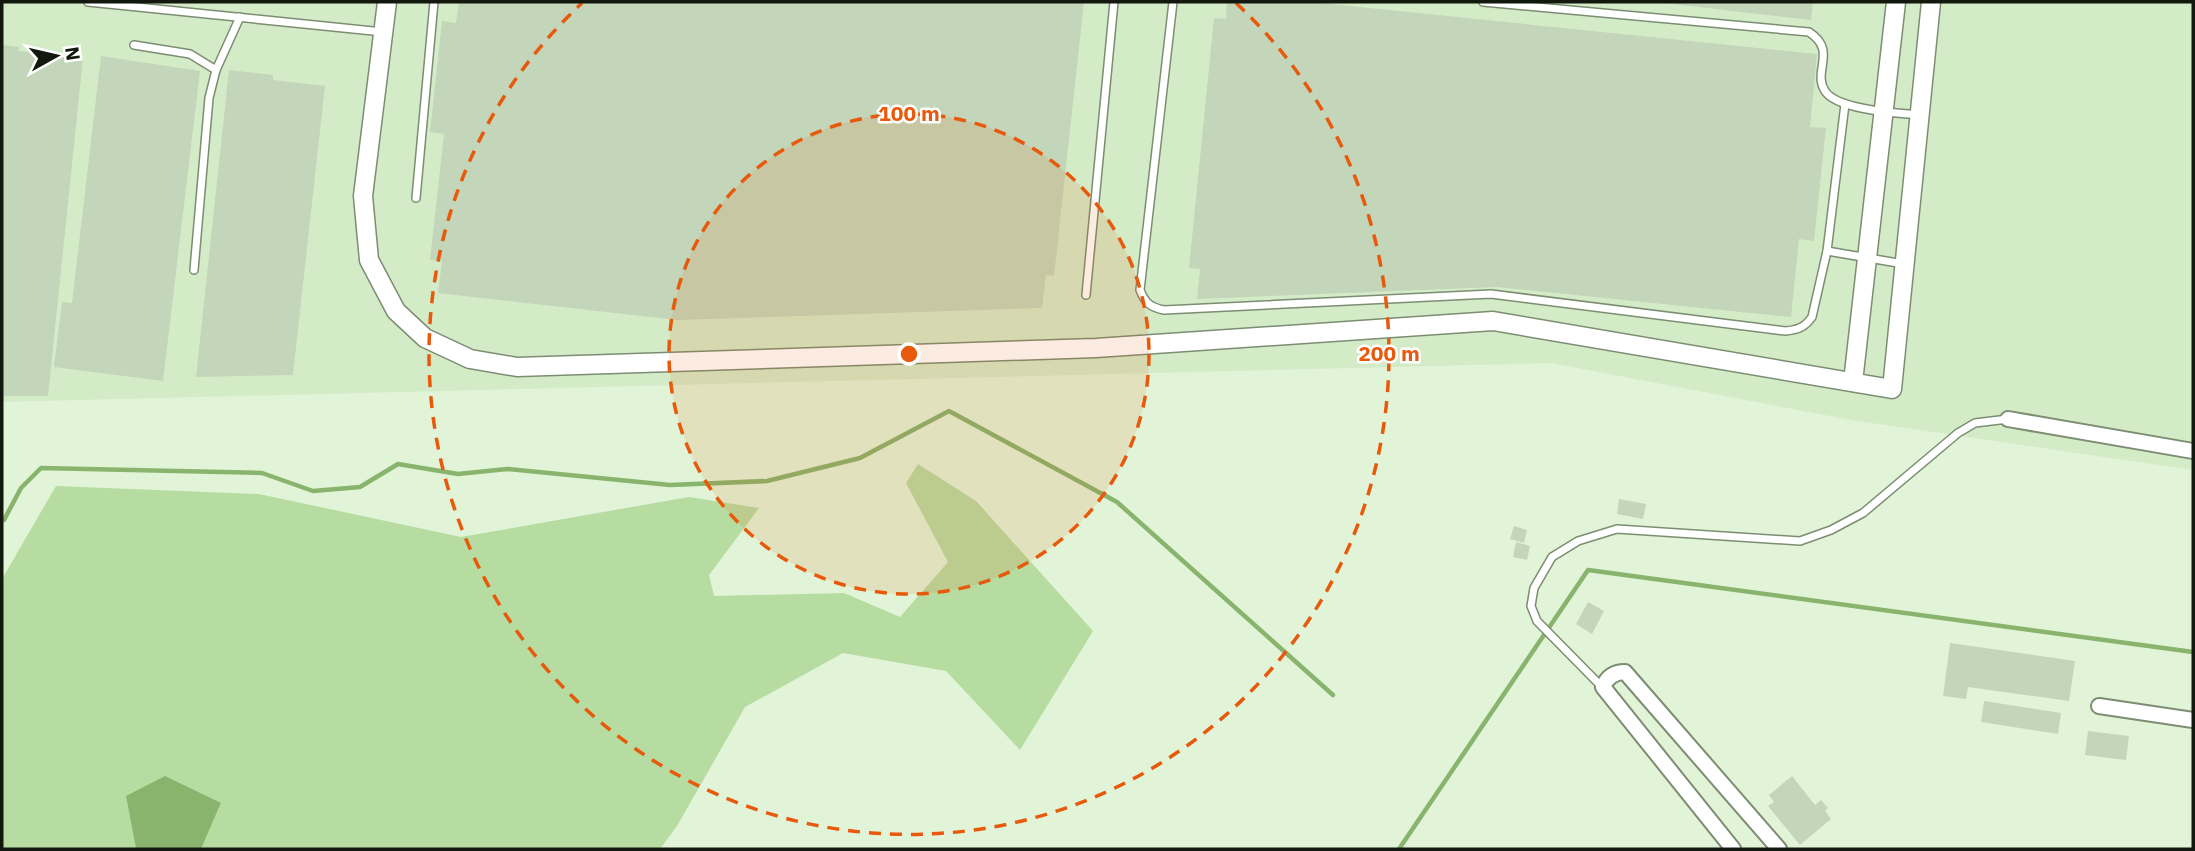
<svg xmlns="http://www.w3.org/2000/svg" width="2195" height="851" viewBox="0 0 2195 851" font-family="'IBM Plex Sans',sans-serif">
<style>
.built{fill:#d4ebc8}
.green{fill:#b6dca1}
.water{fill:#88b46e}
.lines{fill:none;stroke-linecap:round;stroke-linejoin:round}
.stream{stroke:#88b46e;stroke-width:4.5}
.building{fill:#c3d6b9}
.service-casing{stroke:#7c8d72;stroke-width:10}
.minor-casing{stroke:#7c8d72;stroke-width:18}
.tertiary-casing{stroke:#7c8d72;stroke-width:21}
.service{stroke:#fff;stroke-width:7}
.minor{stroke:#fff;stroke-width:14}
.tertiary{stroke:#fff;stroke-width:18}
.ring{fill:none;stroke:#e8590c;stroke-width:3.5;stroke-dasharray:12 9}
.centre{fill:#e8590c;stroke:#fff;stroke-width:3.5}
.ring-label{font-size:21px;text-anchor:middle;font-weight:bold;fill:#e8590c;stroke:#fff;stroke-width:5;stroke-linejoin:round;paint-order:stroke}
</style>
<rect width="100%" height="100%" fill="#e1f4d7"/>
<path class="built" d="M2,2H2193V470L1851,420L1551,363L2,402Z"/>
<path class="green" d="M918,464L976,501L1093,631L1020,750L946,671L843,653L745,707L677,826L660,849H201L221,803L126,796L136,849H2V579L56,486L259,494L461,537L689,497L759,508L709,575L714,596L844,593L900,617L948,562L906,483Z"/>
<path class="water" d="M165,776L221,803L201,849H136L126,796Z"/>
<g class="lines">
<g class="stream">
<path d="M2,520H4L21,488L41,468L262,473L313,491L360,487L398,464L458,474L507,469L670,485L767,481L860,458L949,411L1117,502L1333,695"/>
<path d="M1399,849L1588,570L2193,652"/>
</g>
</g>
<g class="building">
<path d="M459,2H1084L1054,276L1046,275L1042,308L677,320L438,293L442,261L430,260L444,134L430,132L442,21L456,23Z"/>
<path d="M1227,2H1311L1817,54L1810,127L1826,128L1814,241L1799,239L1791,317L1497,287L1197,299L1200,269L1189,268L1214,18L1226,19Z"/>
<path d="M1666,2H1813L1811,20L1665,3Z"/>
<path d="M2,45L19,47V51L83,58L48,396H2Z"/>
<path d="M101,56L200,71L163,381L54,367L62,302L72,303Z"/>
<path d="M229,70L273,75V80L325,86L293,375L196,377Z"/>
<path d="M1619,499L1646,504L1643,519L1617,514Z"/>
<path d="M1514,526L1527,530L1524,543L1510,539Z"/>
<path d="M1516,542L1530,546L1527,560L1513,557Z"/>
<path d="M1588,602L1604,611L1592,634L1576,624Z"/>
<path d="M1950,643L2075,661L2069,701L1968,687L1966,699L1943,696Z"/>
<path d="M1984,701L2061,713L2058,734L1981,722Z"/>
<path d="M2088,731L2129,736L2126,760L2085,755Z"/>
<path d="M1792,776L1815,805L1821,800L1828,808L1825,811L1831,819L1800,845L1768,806L1774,802L1769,795Z"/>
</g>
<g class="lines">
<g class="service-casing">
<g id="service">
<path d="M88,2L383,32"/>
<path d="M1173,2L1140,290C1145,303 1150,307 1164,310L1491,294L1785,331C1798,330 1805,327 1812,317L1827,251L1845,104"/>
<path d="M1483,2L1809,32C1838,51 1812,71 1825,91C1837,110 1898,113 1919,115"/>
<path d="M134,45L190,54L216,70"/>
<path d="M416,198L434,2"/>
<path d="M1827,251L1904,264"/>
<path d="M194,270L209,98L216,70L240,17"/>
<path d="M1086,295L1114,2"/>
<path d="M1602,687L1537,621L1531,606L1534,588L1552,557L1578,541L1617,529L1800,541L1831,530L1863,513L1958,433L1975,423L2008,419"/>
</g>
</g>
<g class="minor-casing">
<g id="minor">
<path d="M2008,419L2193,451"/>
<path d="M2099,706L2193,720"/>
<path d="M1733,849L1603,687C1607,677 1614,672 1625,672L1779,849"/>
</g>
</g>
<g class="tertiary-casing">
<g id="tertiary">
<path d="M387,2L363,196L369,260L396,311L425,338L470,359L517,367L1096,348L1493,321L1892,389L1931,2"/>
<path d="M1853,382L1896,2"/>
</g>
</g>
<use href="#service" class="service"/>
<use href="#minor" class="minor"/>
<use href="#tertiary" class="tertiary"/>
</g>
<circle cx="909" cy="354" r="240" fill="#e8590c" fill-opacity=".12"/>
<g class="ring">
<circle cx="909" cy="354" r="240"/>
<path d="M1236 3A480 480 0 1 1 582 3"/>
</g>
<circle cx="909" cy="354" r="10" class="centre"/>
<g class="ring-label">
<text x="909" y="121">100 m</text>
<text x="1389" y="361">200 m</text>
</g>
<rect width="2195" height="851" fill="none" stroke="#12180e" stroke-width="7"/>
<g transform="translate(56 56) rotate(82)" stroke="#ffffff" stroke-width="5" paint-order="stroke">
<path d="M0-5L12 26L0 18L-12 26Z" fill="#12180e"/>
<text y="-10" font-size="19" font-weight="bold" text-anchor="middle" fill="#12180e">N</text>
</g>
</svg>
